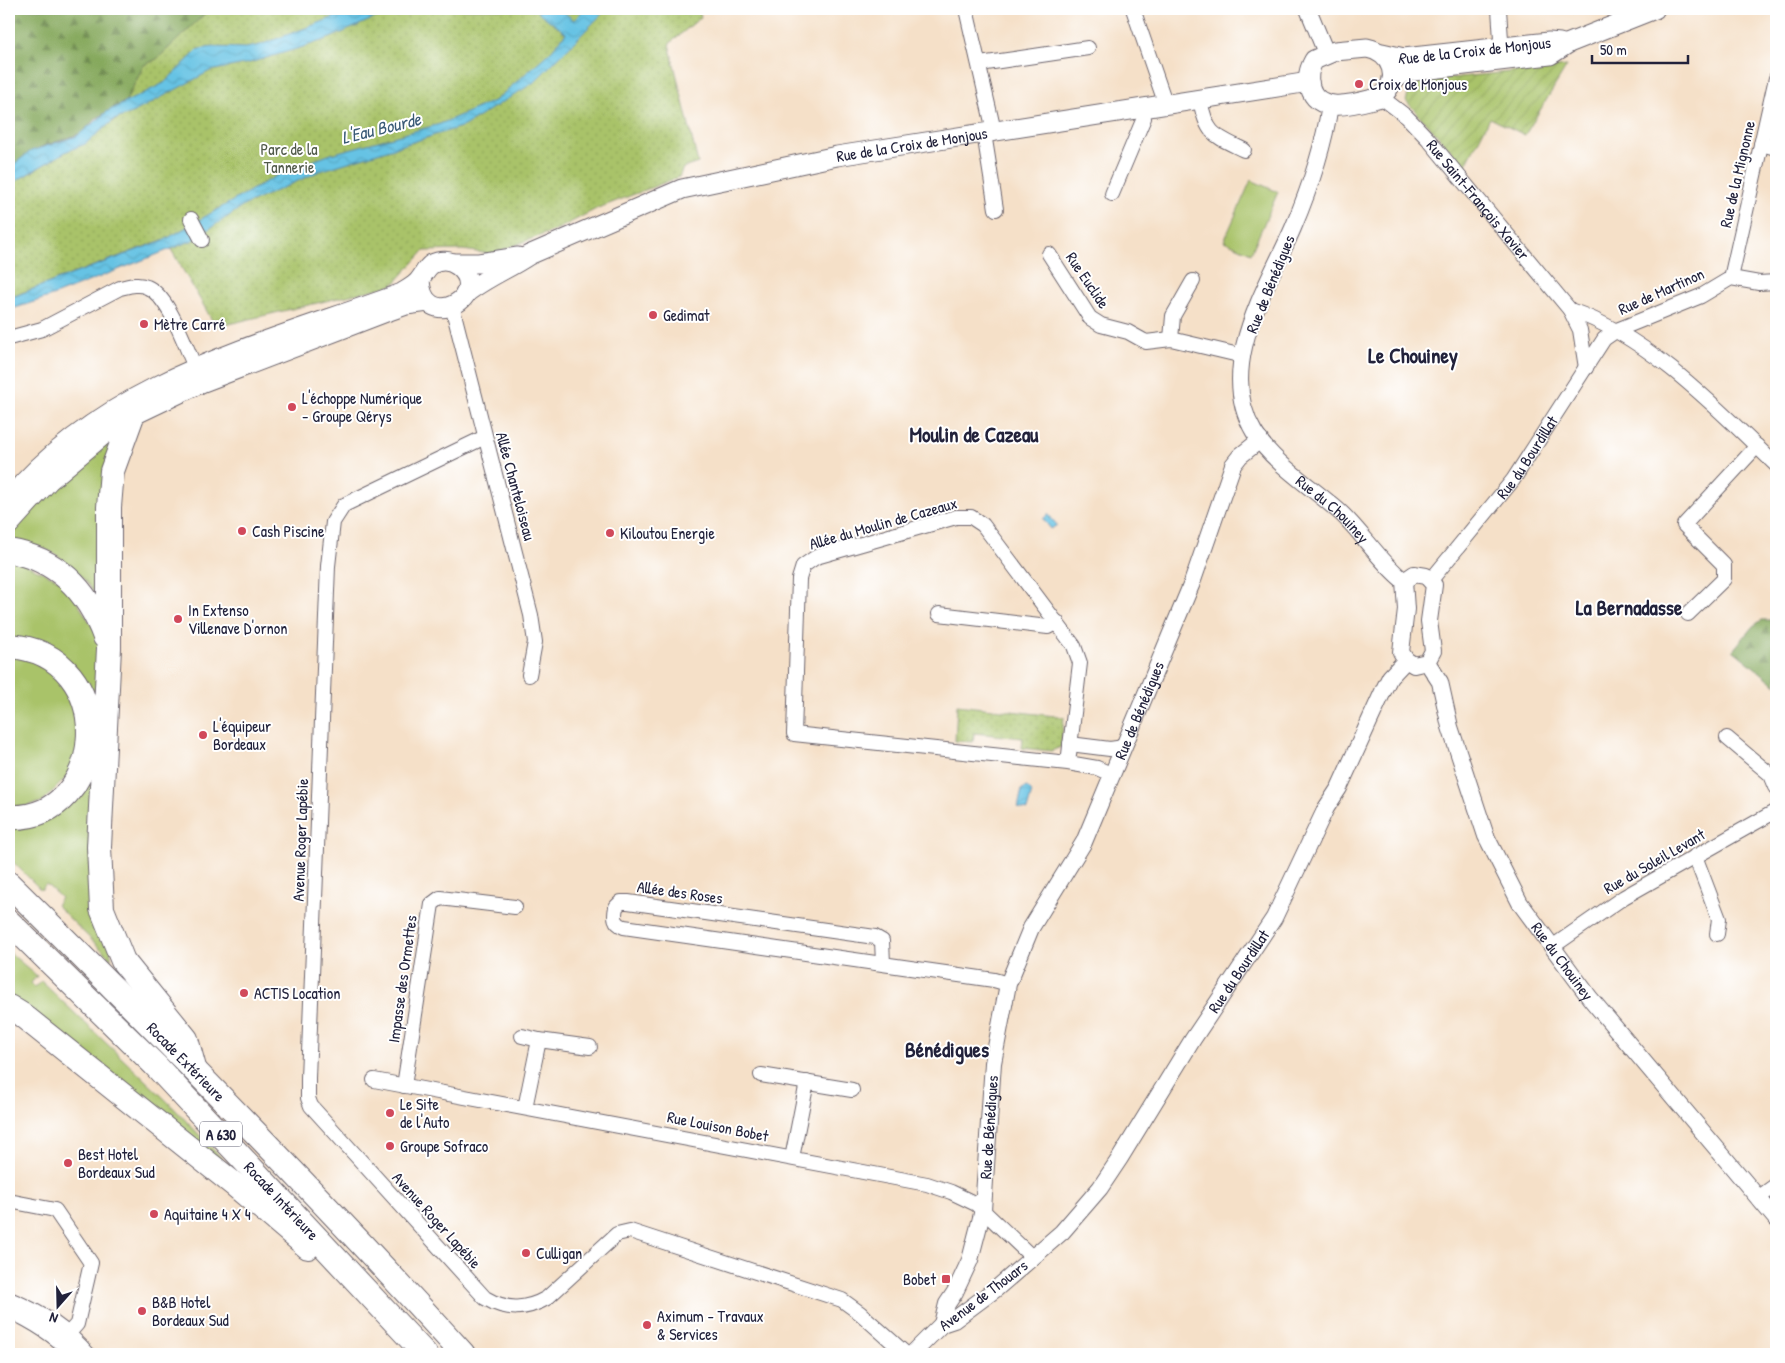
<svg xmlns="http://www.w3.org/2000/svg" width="1785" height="1363" viewBox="0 0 1785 1363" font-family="'Patrick Hand',sans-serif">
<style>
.grass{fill:#a9c369;stroke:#667252}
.forest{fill:url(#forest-firs);stroke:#54664c}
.park{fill:url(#park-dots);stroke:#667252}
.garden{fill:url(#garden-furrows);stroke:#667252}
.water{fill:url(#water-waves);stroke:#447290}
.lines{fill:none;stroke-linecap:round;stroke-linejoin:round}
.minor-casing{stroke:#6c646c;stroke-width:16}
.tertiary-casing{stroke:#6c646c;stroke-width:18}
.secondary-casing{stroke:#6c646c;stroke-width:21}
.motorway-casing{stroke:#6c646c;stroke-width:26}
.minor{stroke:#fff;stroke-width:14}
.tertiary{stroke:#fff;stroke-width:16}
.secondary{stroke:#fff;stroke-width:19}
.motorway{stroke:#fff;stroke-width:24}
.poi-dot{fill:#d1495b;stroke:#fff;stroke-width:2}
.labels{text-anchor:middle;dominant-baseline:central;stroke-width:4;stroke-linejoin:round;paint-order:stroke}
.shield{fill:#fff;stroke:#646476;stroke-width:1}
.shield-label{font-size:15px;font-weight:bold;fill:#22223b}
.street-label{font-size:16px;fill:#22223b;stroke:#fff}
.poi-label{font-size:16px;fill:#22223b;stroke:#fff;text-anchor:start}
.park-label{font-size:16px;fill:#515a4b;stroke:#fff}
.water-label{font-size:18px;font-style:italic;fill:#3a5a76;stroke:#fff}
.district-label{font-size:21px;font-weight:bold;fill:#22223b;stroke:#fff}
</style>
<defs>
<pattern id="forest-firs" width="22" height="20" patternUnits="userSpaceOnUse" patternTransform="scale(1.25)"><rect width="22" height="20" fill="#86a95d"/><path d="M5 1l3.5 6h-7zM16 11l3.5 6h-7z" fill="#6d894e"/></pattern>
<pattern id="park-dots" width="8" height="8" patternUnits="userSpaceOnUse" patternTransform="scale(1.25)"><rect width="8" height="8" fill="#a9c369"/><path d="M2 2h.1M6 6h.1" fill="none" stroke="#91a75c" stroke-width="1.8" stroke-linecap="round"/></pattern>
<pattern id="garden-furrows" width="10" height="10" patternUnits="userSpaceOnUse" patternTransform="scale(1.25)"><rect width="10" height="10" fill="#a9c369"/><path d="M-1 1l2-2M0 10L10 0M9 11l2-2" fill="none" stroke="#91a75c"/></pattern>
<pattern id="water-waves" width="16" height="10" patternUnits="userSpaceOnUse" patternTransform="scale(1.25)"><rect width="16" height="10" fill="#66c3e4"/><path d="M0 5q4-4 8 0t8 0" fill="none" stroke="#58a7c4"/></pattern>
</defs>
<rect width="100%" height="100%" fill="#fff"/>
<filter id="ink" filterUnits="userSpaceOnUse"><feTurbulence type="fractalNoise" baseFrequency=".02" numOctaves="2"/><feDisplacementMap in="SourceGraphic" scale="10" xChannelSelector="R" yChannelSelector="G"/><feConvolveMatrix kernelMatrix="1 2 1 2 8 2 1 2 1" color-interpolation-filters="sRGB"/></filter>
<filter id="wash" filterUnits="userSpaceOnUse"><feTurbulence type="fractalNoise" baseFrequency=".0096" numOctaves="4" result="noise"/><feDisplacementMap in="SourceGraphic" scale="20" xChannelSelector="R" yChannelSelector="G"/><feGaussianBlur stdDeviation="1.12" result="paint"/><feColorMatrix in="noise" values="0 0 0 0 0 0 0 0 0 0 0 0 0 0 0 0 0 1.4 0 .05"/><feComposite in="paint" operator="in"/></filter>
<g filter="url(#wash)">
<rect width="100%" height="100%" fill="#f5e0c8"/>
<g class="grass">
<path d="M1251,180L1278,192L1251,253L1224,241Z"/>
<path d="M109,442L113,444L105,609C88,583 70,558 40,547C30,544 19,543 9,541V535L49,492Z"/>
<path d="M9,557L64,582L102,641L111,959L56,905L61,898L46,884L41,890L9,858V824L56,809L94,712L9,639Z"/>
<path d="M9,654L32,659L65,680L82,717L75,769L42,802L9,810Z"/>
<path d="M9,952L37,976L31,983L35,987L41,981L168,1102L247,1185L9,1000Z"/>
</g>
<g class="forest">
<path d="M9,9H210L157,59L144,65L126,101L95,119L82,133L41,147L9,168Z"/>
<path d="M1762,620H1776V685L1733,650L1753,626Z"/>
</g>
<g class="park">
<path d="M210,9H699L701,17L669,44L698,163L683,168L679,177L596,209L558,229L491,254L463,250L424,251L393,285L216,327L165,239L9,298V185L67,151L85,144L105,126L124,115L126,101L144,65L157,59Z"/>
<path d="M957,705L1064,717L1061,747L1051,751L1022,748L1023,738L974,733L973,742L955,741Z"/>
</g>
<path class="garden" d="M1567,66L1525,135L1490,118L1465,166L1406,101L1412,82Z"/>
<g class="water">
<path d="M356,9H395L330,38L303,47L249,63L210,71L134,112L114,120L85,144L67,151L9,185V168L31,151L77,136L108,111L164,83L199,49L213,47L246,48L260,45Z"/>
<path d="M534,9H560L574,20L585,9H607L533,83L464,126L320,171L245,205L191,241L52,296L9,310V298L166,239L283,172L331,154L440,124L496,100L552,50L566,33Z"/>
<path d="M1048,514L1057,525L1051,529L1043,519Z"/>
<path d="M1027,787L1032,792L1027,810L1018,808L1022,789Z"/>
</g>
</g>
<g filter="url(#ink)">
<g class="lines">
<g class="minor-casing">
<g id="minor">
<path d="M966,9L994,131"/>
<path d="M1133,9L1166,105"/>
<path d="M1499,9L1502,55"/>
<path d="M980,64L1088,48"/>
<path id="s1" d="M1381,97L1407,117L1428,139L1570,310C1648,336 1717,408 1776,465"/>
<path d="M1200,100C1207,135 1213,135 1244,150"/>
<path d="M984,133L996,209"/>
<path d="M1761,144L1776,148"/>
<path d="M1112,194L1144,118L1142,109"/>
<path d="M191,219L202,240"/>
<path d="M1049,254L1090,318L1101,325L1128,332L1146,342L1171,339L1243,356"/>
<path d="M1731,278L1776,78"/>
<path d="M452,306L531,615L535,642L529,675"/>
<path d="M1570,310L1580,330L1586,368"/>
<path d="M9,338L42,329L120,288C129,286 138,283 147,287C169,296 185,346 195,367L203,371"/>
<path d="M1171,339L1173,316L1193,281"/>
<path d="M485,437L344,505L333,522L328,566L308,1078V1098L311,1106L485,1298C507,1311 526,1310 547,1298L617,1234L630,1231L842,1300L860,1313L906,1354"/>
<path id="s2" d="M1431,580L1513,480L1604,339L1617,330L1701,296L1731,278L1759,283L1776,282"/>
<path d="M939,614L1048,627L1057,622"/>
<path d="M1688,614L1724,579V565L1684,525L1757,446"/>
<path d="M1727,738L1771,775L1776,787"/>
<path d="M1070,744L1110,749L1124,747"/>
<path d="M1068,763L1080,663L1074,646L983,525L971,517H956L816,557L803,566L799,579L794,734L1068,763L1097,768L1113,775"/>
<path d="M1695,856L1719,919L1717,934"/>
<path d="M1552,947L1624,897L1776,811"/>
<path d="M883,963L882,941L875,937L628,902H621L616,907C614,917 614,923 624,927L994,980L1008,984"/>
<path d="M522,1036L539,1040"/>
<path d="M761,1075L852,1090"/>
<path d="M374,1080L927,1184L951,1192L976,1204L1033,1258"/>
<path d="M404,1086L432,904L440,898L515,907"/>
<path d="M525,1108L539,1040L590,1047"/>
<path d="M792,1158L807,1082"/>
<path d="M1758,1198L1776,1185"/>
<path d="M9,1201L55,1210L91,1263L77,1324L61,1342"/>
<path d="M9,1299C39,1311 67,1329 88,1354"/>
<path d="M9,1311C33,1322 54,1335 73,1354"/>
</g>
</g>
<g class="tertiary-casing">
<g id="tertiary">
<path d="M1308,9L1326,53"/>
<path id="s3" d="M1330,105C1324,146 1309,190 1293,228C1267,288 1215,367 1254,432C1273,464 1315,489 1342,514C1364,535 1380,562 1404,581"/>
<path d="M1414,574L1426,576L1434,585L1429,621L1433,651L1427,662L1414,665L1406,660L1401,652L1406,609L1404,581Z"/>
<path id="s4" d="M1427,662L1440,682L1450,727L1486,836L1520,903L1590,998L1776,1219"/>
<path id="s5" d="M942,1324L947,1304L955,1292L970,1260L983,1210L993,1063L1008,984L1031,928L1084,842L1192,583L1233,465L1240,456L1260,440"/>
<path id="s6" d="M912,1354L942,1324L954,1320L997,1288L1062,1232L1100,1188L1120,1158L1193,1039L1274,918L1326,808L1339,788L1385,687L1390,677L1406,660"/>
</g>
</g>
<g class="secondary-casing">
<g id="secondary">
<path d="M1367,48C1392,53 1402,79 1381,97C1360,102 1318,117 1310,87C1307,76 1309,69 1314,60L1335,51Z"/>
<path id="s7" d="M1382,53L1404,58L1549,42L1560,43"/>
<path d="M1393,81L1405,72L1550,55L1569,43L1655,9"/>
<path d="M454,263H479L518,257"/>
<path id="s8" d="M465,294C485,278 508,269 529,255L682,189L837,156L1309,82"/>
<path d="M9,499C107,380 263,344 402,293C408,289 416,285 420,279C424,274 426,268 432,264C440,260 450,260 458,266C495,295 422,336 420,279"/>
<path d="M9,525L49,481L106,433L132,416L201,383L389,311L406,305L428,302"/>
</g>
</g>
<g class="motorway-casing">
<g id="motorway">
<path d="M132,416L112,471L109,507V648L99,847L102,909L123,961L186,1039L194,1068"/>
<path d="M9,551C58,559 88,591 105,637"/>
<path d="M9,646C122,653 109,822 9,817"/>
<path id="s9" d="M9,884C164,1037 317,1193 463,1354"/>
<path id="s10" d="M9,922L155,1065L425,1354"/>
<path d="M9,1007L22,1015L235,1185L308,1247"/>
</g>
</g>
<use href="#minor" class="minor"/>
<use href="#tertiary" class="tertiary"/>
<use href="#secondary" class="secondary"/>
<use href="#motorway" class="motorway"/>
</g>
</g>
<g class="poi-dot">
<circle cx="1359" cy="84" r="5"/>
<circle cx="653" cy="315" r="5"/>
<circle cx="144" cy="324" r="5"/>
<circle cx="292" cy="407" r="5"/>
<circle cx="242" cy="531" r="5"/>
<circle cx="610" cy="533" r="5"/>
<circle cx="178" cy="619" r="5"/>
<circle cx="203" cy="735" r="5"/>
<circle cx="244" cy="993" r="5"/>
<circle cx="390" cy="1113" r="5"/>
<circle cx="390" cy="1146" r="5"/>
<circle cx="68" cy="1163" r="5"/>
<circle cx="154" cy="1214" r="5"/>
<circle cx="526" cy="1253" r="5"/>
<rect x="941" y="1274" width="10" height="10" rx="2.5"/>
<circle cx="142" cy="1311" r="5"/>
<circle cx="647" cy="1325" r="5"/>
</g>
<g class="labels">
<rect class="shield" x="200" y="1121.5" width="42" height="25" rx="4"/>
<g class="shield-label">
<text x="221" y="1134">A 630</text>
</g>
<g class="street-label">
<text stroke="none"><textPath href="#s7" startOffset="94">Rue de la Croix de Monjous</textPath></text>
<text stroke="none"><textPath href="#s8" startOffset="476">Rue de la Croix de Monjous</textPath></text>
<text transform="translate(1737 174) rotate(-77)">Rue de la Mignonne</text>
<text stroke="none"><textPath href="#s1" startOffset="142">Rue Saint-François Xavier</textPath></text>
<text transform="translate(1088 280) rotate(56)">Rue Euclide</text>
<text transform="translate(1270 284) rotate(-68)">Rue de Bénédigues</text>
<text transform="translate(1661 291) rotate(-24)">Rue de Martinon</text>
<text stroke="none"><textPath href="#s2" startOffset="156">Rue du Bourdillat</textPath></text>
<text transform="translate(516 486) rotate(75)">Allée Chanteloiseau</text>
<text stroke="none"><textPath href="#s3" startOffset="456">Rue du Chouiney</textPath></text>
<text transform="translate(883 523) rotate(-16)">Allée du Moulin de Cazeaux</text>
<text stroke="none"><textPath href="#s5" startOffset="654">Rue de Bénédigues</textPath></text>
<text transform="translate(300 840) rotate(-88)">Avenue Roger Lapébie</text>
<text transform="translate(1654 861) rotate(-30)">Rue du Soleil Levant</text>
<text transform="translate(680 892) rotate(8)">Allée des Roses</text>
<text stroke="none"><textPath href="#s4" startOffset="332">Rue du Chouiney</textPath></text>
<text stroke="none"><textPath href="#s6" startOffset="510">Rue du Bourdillat</textPath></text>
<text transform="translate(402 979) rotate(-82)">Impasse des Ormettes</text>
<text stroke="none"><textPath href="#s9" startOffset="251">Rocade Extérieure</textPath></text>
<text transform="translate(718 1126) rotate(11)">Rue Louison Bobet</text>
<text stroke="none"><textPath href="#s5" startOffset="205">Rue de Bénédigues</textPath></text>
<text stroke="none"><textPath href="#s10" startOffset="390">Rocade Intérieure</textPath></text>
<text transform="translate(437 1220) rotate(48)">Avenue Roger Lapébie</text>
<text transform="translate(983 1295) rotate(-37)">Avenue de Thouars</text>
</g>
<g class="poi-label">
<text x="1369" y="84">Croix de Monjous</text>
<text x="663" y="315">Gedimat</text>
<text x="154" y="324">Mètre Carré</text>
<text x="302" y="398">L'échoppe Numérique<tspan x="302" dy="18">- Groupe Qérys</tspan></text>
<text x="252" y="531">Cash Piscine</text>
<text x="620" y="533">Kiloutou Energie</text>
<text x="188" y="610">In Extenso<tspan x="188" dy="18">Villenave D'ornon</tspan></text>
<text x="213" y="726">L'équipeur<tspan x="213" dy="18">Bordeaux</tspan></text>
<text x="254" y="993">ACTIS Location</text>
<text x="400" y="1104">Le Site<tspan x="400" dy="18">de l'Auto</tspan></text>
<text x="400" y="1146">Groupe Sofraco</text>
<text x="78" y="1154">Best Hotel<tspan x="78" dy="18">Bordeaux Sud</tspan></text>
<text x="164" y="1214">Aquitaine 4 X 4</text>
<text x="536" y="1253">Culligan</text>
<text x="936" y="1279" text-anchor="end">Bobet</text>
<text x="152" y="1302">B&amp;B Hotel<tspan x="152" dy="18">Bordeaux Sud</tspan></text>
<text x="657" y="1316">Aximum - Travaux<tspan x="657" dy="18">&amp; Services</tspan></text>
</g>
<g class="park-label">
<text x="289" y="149">Parc de la<tspan x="289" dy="18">Tannerie</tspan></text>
</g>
<g class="water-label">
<text transform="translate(381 128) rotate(-14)">L'Eau Bourde</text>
</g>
<g class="district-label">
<text x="1413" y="355">Le Chouiney</text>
<text x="974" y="434">Moulin de Cazeau</text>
<text x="1629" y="607">La Bernadasse</text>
<text x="947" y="1049">Bénédigues</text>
</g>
</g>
<rect width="1785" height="1363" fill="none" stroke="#fff" stroke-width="30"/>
<g transform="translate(58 1306) rotate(200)" stroke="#ffffff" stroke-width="4" paint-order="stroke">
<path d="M0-4L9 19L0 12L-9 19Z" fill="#22223b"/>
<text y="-8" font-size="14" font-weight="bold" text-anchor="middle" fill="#22223b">N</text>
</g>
<path d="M1592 55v8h96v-8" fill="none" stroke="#22223b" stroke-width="2.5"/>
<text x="1600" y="55" font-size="15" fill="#22223b" stroke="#ffffff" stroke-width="4" paint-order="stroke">50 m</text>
</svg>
